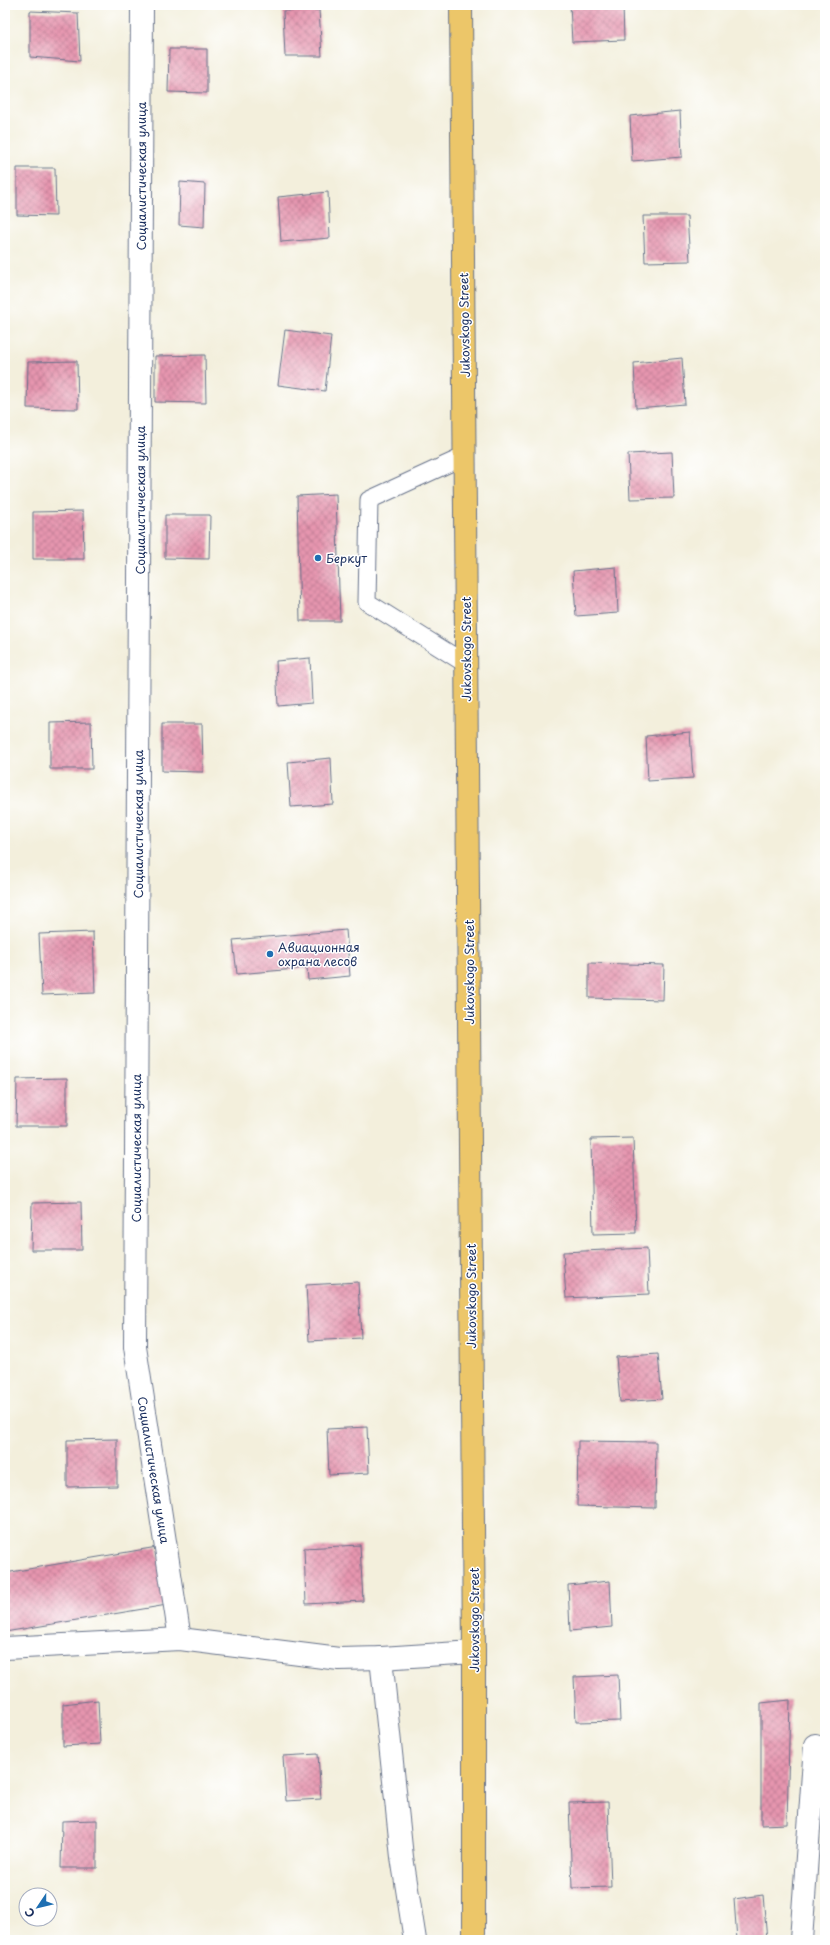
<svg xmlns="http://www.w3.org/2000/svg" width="830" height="1945" viewBox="0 0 830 1945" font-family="'Playpen Sans',sans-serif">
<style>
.building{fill:url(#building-cross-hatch)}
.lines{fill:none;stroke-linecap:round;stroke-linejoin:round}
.lane-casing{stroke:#67728a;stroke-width:19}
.street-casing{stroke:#67728a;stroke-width:24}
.primary-casing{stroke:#67728a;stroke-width:24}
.lane{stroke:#fff;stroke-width:17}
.street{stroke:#fff;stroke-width:22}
.primary{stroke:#ecc669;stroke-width:22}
.poi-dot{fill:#1f6fb2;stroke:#fff;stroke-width:1.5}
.labels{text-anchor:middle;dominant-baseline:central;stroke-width:3;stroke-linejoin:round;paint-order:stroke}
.street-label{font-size:12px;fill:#1b2f5e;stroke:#fff}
.poi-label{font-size:12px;fill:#1b2f5e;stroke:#fff;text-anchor:start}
</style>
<defs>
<pattern id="building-cross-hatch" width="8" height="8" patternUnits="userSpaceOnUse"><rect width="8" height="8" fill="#e695af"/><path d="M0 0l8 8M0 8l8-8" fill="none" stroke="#ba7a92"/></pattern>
</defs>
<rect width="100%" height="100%" fill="#fff"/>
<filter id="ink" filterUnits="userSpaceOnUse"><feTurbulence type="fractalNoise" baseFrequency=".025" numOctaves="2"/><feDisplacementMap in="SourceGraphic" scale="8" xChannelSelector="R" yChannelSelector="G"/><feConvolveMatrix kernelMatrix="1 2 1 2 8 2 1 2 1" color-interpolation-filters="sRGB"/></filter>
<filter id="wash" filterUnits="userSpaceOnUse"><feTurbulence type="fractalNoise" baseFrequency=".012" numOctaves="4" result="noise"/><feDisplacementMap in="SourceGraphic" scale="16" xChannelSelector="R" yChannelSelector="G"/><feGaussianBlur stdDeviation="0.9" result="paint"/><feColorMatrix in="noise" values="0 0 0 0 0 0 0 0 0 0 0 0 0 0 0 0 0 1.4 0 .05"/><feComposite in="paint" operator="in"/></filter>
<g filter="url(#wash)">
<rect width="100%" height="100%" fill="#f3efdc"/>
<g id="blocks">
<g class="building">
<path d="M570,5H623L624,40L572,42Z"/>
<path d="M319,10L322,56H285L283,11Z"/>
<path d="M30,11L78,13L80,61L30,57Z"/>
<path d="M169,49H207V93L168,92Z"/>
<path d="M680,111L682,157L632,161L630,116Z"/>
<path d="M17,168H55L56,216L17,215Z"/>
<path d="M180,182L205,184L204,227L179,225Z"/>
<path d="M328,192L330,238L281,242L278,197Z"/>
<path d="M643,216H687L690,261L645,262Z"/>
<path d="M285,330L331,336L325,391L278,385Z"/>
<path d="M205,355L206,403L155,402V356Z"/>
<path d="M682,358L685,404L636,408L634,363Z"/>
<path d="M77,361L78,409L27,408L28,362Z"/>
<path d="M672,452L674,498L630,499L628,454Z"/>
<path d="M336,494L340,621H300L297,496Z"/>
<path d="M83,511L84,559H33V512Z"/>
<path d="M165,515H210L209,559L165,558Z"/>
<path d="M616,567L618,613L576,616L573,571Z"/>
<path d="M310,658L312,703L278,706L276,661Z"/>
<path d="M91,722L92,769H50V723Z"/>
<path d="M162,724H202L203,772L162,771Z"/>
<path d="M690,732L693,778L648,781L646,736Z"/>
<path d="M331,758L333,804L291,807L288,762Z"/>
<path d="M346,930L350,976L308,980L307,968L237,974L233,940Z"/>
<path d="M93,932L95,993L42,995L39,934Z"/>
<path d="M589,963L664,965L663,1000L589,998Z"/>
<path d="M67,1078V1126H16L17,1079Z"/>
<path d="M633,1138L636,1233L593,1234L591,1139Z"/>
<path d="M81,1202L82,1250H31L32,1203Z"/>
<path d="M647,1248L649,1294L566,1298L563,1252Z"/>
<path d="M358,1282L361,1338L309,1341L306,1285Z"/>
<path d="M658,1354L662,1399L620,1402L616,1357Z"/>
<path d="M367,1427L369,1473L329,1475L327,1429Z"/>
<path d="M117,1439V1486L67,1487V1440Z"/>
<path d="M578,1441L656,1442L655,1508L577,1506Z"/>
<path d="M360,1545L363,1601L306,1604L304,1548Z"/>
<path d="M157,1547L167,1605L5,1632V1573Z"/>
<path d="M610,1581L612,1627L570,1631L568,1585Z"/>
<path d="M618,1675L620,1721L576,1722L574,1677Z"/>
<path d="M98,1700L100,1744L63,1746V1704Z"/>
<path d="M790,1700L787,1824L761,1825V1703Z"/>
<path d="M318,1754L321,1799L286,1801L283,1756Z"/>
<path d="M608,1802L611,1887L572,1888L569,1803Z"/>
<path d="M97,1820V1868H61L62,1821Z"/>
<path d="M763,1895L767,1940H737L734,1899Z"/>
</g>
</g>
</g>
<g filter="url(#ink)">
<use href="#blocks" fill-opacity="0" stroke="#67728a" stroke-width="1"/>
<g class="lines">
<g class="lane-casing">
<path id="lane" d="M465,456L369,500L367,602L466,664"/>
</g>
<g class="street-casing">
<g id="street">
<path d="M142,5L135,1347L180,1639"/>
<path d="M5,1648L180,1639L339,1659L381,1658L474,1652"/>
<path d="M381,1658L402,1857L415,1940"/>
<path d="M801,1940L815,1745"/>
</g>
</g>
<g class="primary-casing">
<path id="primary" d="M461,5L474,1652V1940"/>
</g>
<use href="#lane" class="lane"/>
<use href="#street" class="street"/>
<use href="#primary" class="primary"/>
</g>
</g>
<g class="poi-dot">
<circle cx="318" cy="558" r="4"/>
<circle cx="270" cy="954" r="4"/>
</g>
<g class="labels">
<g class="street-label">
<text transform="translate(141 176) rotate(-90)">Социалистическая улица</text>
<text transform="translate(464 325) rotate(-91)">Jukovskogo Street</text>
<text transform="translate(140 500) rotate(-90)">Социалистическая улица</text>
<text transform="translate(466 649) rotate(-90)">Jukovskogo Street</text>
<text transform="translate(138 824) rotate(-90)">Социалистическая улица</text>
<text transform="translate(469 972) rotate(-90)">Jukovskogo Street</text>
<text transform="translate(136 1148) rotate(-90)">Социалистическая улица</text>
<text transform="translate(471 1296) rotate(-90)">Jukovskogo Street</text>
<text transform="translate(154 1470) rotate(81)">Социалистическая улица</text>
<text transform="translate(474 1620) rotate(-90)">Jukovskogo Street</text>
</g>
<g class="poi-label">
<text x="326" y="558">Беркут</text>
<text x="278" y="947">Авиационная<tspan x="278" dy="14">охрана лесов</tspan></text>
</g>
</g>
<rect width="830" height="1945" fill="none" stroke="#fff" stroke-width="20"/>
<g transform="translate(38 1907) rotate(235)"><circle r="19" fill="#ffffff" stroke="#a4acbf"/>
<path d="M0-3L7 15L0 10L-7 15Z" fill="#1f6fb2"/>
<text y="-6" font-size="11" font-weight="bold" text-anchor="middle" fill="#1b2f5e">С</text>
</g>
</svg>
